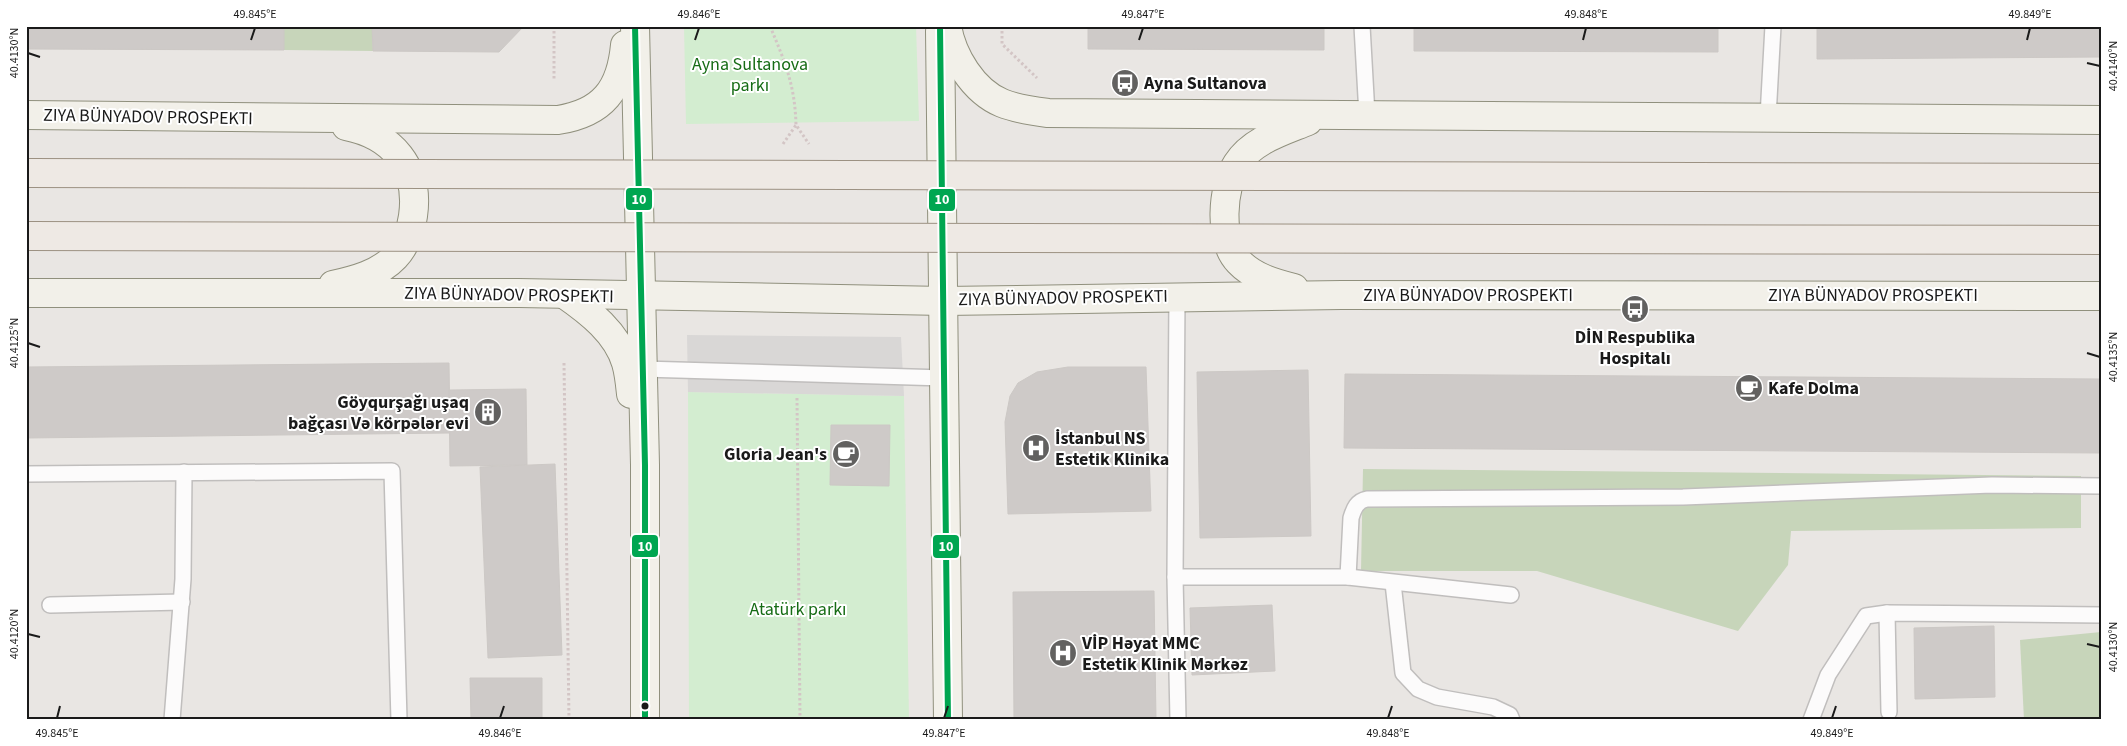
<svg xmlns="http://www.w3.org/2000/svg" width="2127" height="746" viewBox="0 0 2127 746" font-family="'Source Sans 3',sans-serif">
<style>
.forest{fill:#c7d5ba}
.park{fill:#d3edd0}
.parking{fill:#d9d7d6}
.building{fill:#cecac8;stroke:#ccc8c5}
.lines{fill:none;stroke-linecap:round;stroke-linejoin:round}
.service-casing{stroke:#c0bebd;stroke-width:18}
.secondary-casing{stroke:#90907d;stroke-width:30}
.path{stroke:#d3c5c5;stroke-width:3;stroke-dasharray:2.5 2.5;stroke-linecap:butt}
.service{stroke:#fcfbfb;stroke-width:15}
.secondary{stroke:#f2f0e9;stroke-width:28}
.primary-bridge-casing{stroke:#9c9182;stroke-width:30;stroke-linecap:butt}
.primary-bridge{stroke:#eee9e4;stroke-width:28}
.bus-1-casing{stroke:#fff;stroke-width:10}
.bus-1{stroke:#00a651;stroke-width:6}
.ticks{fill:none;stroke:#1a1a1a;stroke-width:2}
.bus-dot{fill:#1a1a1a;stroke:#fff;stroke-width:2}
.labels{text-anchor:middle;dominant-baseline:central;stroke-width:4;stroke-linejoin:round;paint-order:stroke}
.park-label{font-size:18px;fill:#166c15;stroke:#fff}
.poi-label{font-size:18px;font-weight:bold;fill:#1a1a1a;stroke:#fff;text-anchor:start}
.street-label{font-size:18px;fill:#1a1a1a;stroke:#fff}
.line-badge{stroke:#fff;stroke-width:2}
.badge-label{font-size:14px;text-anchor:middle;font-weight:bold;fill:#fff}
.neatline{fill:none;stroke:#1a1a1a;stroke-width:2}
.ticks-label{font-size:12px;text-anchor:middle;fill:#1a1a1a}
</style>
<rect width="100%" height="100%" fill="#e9e6e3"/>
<g class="forest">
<path d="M284,26H372L373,51L284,50Z"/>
<path d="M1363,469L2081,476V528L1791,531L1788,565L1738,631L1537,571H1361Z"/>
<path d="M2101,632V720H2024L2020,640Z"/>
</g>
<g class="park">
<path d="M684,26H916L919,121L686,124Z"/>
<path d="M688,392L904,396L909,720H689Z"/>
</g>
<path class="parking" d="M687,335L901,337L904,396L688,392Z"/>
<g class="building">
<path d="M26,26H284V50L26,49Z"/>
<path d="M372,26H524L499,52L373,51Z"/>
<path d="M1088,26H1324V50L1088,49Z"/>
<path d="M1414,26H1718V52L1414,51Z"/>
<path d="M1817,26H2101V57L1817,59Z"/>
<path d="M449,363L450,433L26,438V367Z"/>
<path d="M1068,367H1146L1151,511L1008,514L1005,422L1010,396L1018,383L1037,372Z"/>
<path d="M1308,370L1311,536L1200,538L1197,372Z"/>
<path d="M1345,374L2101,379V453L1344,448Z"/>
<path d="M526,389L527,465L450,466L449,390Z"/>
<path d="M831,425H890L889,486L830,485Z"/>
<path d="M555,464L562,655L488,658L480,467Z"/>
<path d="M1154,591L1156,720H1014L1013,592Z"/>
<path d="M1272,605L1275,671L1192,675L1190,608Z"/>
<path d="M1994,626L1995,697L1915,699L1914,628Z"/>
<path d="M470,678H542V720H471Z"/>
</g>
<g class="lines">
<g class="service-casing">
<g id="service">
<path d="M1362,26L1367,115"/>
<path d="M1768,117L1773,26"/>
<path d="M1177,296L1175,577L1178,720"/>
<path d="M643,369L944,378"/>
<path d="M26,474L392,471L399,720"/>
<path d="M1175,577H1348L1511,595"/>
<path d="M1348,577L1351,518C1354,508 1357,501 1367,499L1683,497L1992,485L2101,486"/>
<path d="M1393,583L1403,673L1418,689L1437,697L1493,707L1510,715L1512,720"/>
<path d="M50,605L182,602"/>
<path d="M1887,613L1889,712"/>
<path d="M172,720L183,579L184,472"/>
<path d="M1811,720L1828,675L1866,616L1887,613L2101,615"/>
</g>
</g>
<g class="secondary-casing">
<g id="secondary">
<path d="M635,26L645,465V720"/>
<path d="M947,26C952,56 973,91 1002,103C1017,109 1032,111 1048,113L2101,120"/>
<path d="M940,31L948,720"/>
<path d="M26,115L558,120C603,113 621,89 625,45"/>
<path d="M333,285C355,280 379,274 395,257C406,245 411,231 413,216C420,167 392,135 346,126"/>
<path d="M1294,288C1274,283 1253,277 1239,262C1218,240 1222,187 1237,164C1252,140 1284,131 1308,121"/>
<path d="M26,293H519L944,301L1342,295L2101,296"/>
<path d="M564,294C590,312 617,333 626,363C629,373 630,384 631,394"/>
</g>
</g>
<g class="path">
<path d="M554,26V81"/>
<path d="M770,26C785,62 795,85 796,125"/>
<path d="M1002,26V44L1037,78"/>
<path d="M783,144L796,125L809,144"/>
<path d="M564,363L569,720"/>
<path d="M797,398L800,720"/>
</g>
<use href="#service" class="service"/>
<use href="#secondary" class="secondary"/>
<g class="primary-bridge-casing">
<g id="primary-bridge">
<path d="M26,173L2101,178"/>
<path d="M26,236L2101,240"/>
</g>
</g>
<use href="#primary-bridge" class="primary-bridge"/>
<g class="bus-1-casing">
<g id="bus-1">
<path d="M635,26L645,465V720"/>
<path d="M940,26L948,720"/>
</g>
</g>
<use href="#bus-1" class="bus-1"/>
</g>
<path class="ticks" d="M251,40L255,28M695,40L699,28M1139,40L1143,28M1583,40L1586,28M2027,40L2030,28M28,53L40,57M2087,63L2100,66M28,343L40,347M2087,353L2100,357M28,634L40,637M2087,644L2100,647M57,718L60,706M500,718L504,706M944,718L948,706M1388,718L1392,706M1832,718L1836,706"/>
<defs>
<g id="bus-disc" transform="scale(1.4375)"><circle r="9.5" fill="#626160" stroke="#fff"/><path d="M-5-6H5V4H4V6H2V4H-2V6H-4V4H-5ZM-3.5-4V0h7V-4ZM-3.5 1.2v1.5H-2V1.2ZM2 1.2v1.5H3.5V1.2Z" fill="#fff"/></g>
<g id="cafe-disc" transform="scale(1.4375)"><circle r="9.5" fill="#626160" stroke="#fff"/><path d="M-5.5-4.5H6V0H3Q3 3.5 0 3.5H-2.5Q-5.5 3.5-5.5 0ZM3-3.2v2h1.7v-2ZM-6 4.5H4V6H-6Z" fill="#fff"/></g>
<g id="building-disc" transform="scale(1.4375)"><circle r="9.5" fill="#626160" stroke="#fff"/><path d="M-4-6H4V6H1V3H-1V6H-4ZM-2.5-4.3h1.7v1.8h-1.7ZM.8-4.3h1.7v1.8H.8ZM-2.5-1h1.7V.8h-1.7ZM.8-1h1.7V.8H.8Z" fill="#fff"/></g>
<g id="hospital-disc" transform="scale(1.4375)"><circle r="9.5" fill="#626160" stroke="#fff"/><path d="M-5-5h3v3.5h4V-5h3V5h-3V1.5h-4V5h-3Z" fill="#fff"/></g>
</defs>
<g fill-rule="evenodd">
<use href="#bus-disc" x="1125" y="83"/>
<use href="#bus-disc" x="1635" y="309"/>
<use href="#cafe-disc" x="1749" y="388"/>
<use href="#building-disc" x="488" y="412"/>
<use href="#hospital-disc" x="1036" y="448"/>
<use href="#cafe-disc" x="846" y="454"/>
<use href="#hospital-disc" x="1063" y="653"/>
</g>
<circle class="bus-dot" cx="645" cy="706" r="4.5"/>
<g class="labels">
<g class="park-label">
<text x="750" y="64">Ayna Sultanova<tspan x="750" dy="21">parkı</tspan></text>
<text x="798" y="609">Atatürk parkı</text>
</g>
<g class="poi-label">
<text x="1144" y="83">Ayna Sultanova</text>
<text x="1635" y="337" text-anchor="middle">DİN Respublika<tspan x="1635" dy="21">Hospitalı</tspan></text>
<text x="1768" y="388">Kafe Dolma</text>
<text x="469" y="402" text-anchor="end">Göyqurşağı uşaq<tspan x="469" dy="21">bağçası Və körpələr evi</tspan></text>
<text x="1055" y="438">İstanbul NS<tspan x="1055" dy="21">Estetik Klinika</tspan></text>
<text x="827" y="454" text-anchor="end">Gloria Jean's</text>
<text x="1082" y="643">VİP Həyat MMC<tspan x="1082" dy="21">Estetik Klinik Mərkəz</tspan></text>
</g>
<g class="street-label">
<text transform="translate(148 117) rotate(1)">ZIYA BÜNYADOV PROSPEKTI</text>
<text transform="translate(509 295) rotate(1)">ZIYA BÜNYADOV PROSPEKTI</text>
<text x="1468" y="295">ZIYA BÜNYADOV PROSPEKTI</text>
<text x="1873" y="295">ZIYA BÜNYADOV PROSPEKTI</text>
<text transform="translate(1063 298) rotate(-1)">ZIYA BÜNYADOV PROSPEKTI</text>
</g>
</g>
<g class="line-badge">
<rect x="625" y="187" width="28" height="24" rx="5" fill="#00a651"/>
<rect x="928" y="188" width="28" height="24" rx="5" fill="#00a651"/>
<rect x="631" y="534" width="28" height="24" rx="5" fill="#00a651"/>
<rect x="932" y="534" width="28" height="25" rx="5" fill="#00a651"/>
</g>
<g class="badge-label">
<text x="639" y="204">10</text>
<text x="942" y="204">10</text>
<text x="645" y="551">10</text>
<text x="946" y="551">10</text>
</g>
<rect width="2127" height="746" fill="none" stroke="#ffffff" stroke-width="55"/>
<rect x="28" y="28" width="2072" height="690" class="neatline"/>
<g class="ticks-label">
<text x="255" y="18">49.845°E</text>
<text x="699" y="18">49.846°E</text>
<text x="1143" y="18">49.847°E</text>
<text x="1586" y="18">49.848°E</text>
<text x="2030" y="18">49.849°E</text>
<text transform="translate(14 53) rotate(-90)" y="4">40.4130°N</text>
<text transform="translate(2113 66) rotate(-90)" y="4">40.4140°N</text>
<text transform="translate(14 343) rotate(-90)" y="4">40.4125°N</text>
<text transform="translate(2113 357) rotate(-90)" y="4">40.4135°N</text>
<text transform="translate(14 634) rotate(-90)" y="4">40.4120°N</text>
<text transform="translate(2113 647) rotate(-90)" y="4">40.4130°N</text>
<text x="57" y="737">49.845°E</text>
<text x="500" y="737">49.846°E</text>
<text x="944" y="737">49.847°E</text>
<text x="1388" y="737">49.848°E</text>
<text x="1832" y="737">49.849°E</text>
</g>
</svg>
